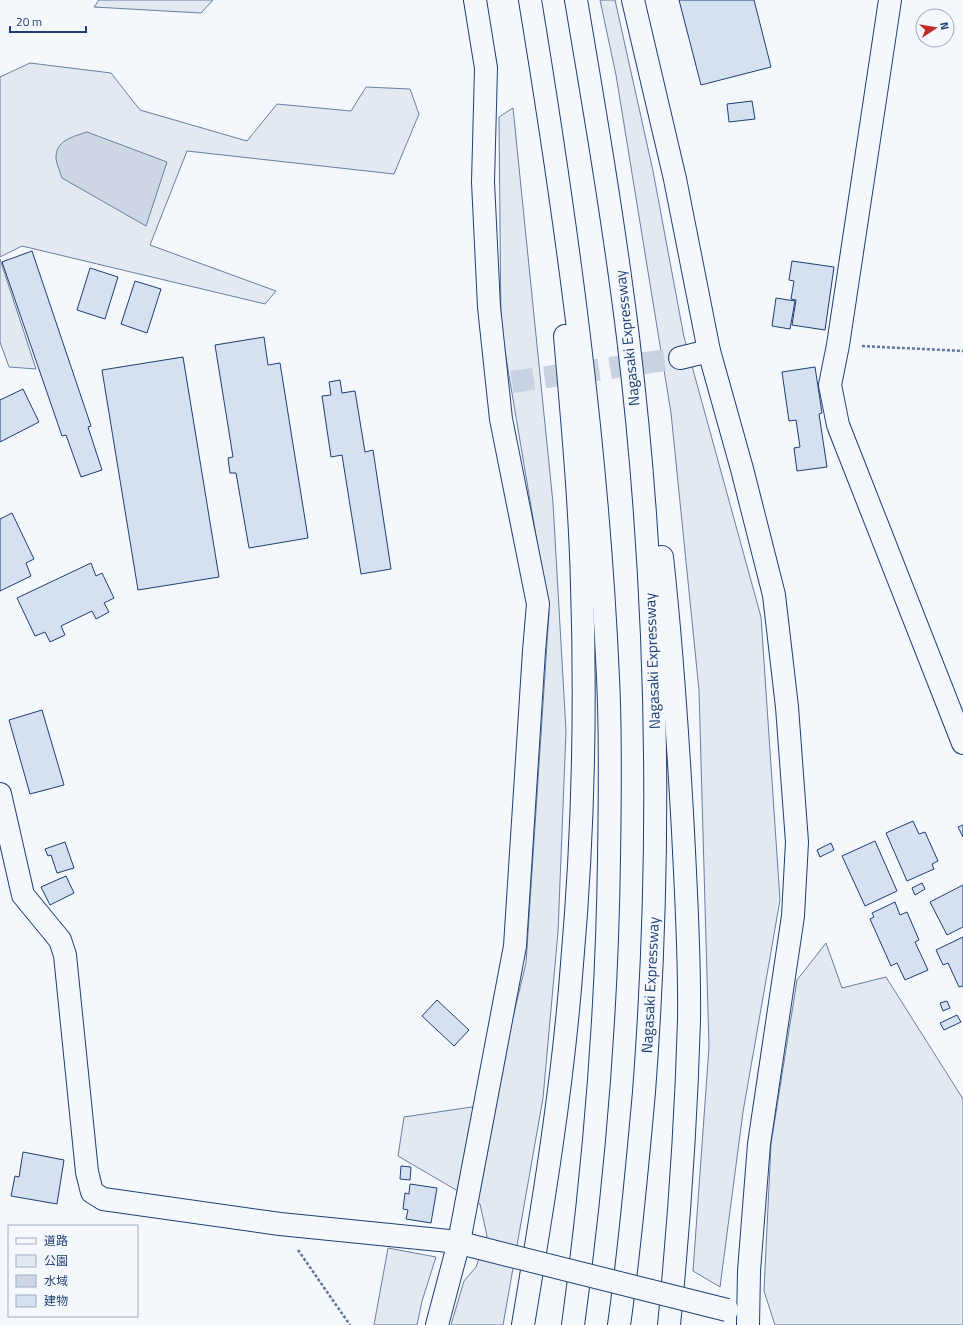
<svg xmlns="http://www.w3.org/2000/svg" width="963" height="1325" viewBox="0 0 963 1325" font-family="'Titillium Web','Noto Sans JP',sans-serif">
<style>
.green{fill:#e3e9f0;stroke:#687fa3}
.water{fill:#cfd7e4;stroke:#687fa3}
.building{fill:#d5e0f0;stroke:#1d3f73}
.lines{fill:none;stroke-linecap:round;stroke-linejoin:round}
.minor-tunnel{stroke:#c9d2e0;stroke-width:22;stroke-dasharray:22 11;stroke-linecap:butt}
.minor-casing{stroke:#1d3f73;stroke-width:24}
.highway-casing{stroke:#1d3f73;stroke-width:24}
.path{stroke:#5e769c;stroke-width:2.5;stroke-dasharray:3 2;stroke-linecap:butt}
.minor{stroke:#f4f7fb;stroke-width:22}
.highway{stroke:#f4f7fb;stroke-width:22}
.minor-bridge-casing{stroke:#1d3f73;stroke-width:24;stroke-linecap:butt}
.minor-bridge{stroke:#f4f7fb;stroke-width:22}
.labels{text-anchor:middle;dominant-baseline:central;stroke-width:3;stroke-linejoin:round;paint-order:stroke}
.street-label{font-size:15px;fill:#1d3f73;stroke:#f4f7fb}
</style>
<rect width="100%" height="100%" fill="#f4f7fb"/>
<g class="green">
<path d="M99,0H213L201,13L94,7Z"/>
<path d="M600,0H615L653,171L684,337L761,617L780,900L743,1112L720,1287L693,1271L709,1047L699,690L671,413L616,75Z"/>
<path d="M30,63L111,73L140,110L247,141L277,104L351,111L366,87L410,89L419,114L394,174L187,151L150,245L276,291L265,304L22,246L0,257V77Z"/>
<path d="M513,108L553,503L566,731L558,932L543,1098L503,1325H451L464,1281L476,1267L487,1236L480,1204L398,1156L404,1117L492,1104L526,963L549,613L501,328L499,117Z"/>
<path d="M0,259L36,369L9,367L0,342Z"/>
<path d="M826,943L842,988L886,977L963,1099V1325H775L764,1291L771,1144L797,980Z"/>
<path d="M388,1248L436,1257L422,1301L417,1325H374Z"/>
</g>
<path class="water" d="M87,132L167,162L146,226L62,178C60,172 57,165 56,159C55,140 73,137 87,132Z"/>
<g class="building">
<path d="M679,0H754L771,67L701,85Z"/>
<path d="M752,101L755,119L729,122L727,104Z"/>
<path d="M32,251L91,426L88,427L102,470L81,477L66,435L62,436L2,262Z"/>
<path d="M792,261L834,267L825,330L792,325L796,300L791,299L794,281L789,280Z"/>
<path d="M90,268L118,277L105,319L77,310Z"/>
<path d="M135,281L161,289L147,333L121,324Z"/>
<path d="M776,298L795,301L790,329L772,326Z"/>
<path d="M264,337L268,365L280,363L308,538L249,548L236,473H230L228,458L233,457L215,345Z"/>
<path d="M183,357L219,577L138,590L102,370Z"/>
<path d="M815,367L822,413L819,414L827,467L797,471L794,448L800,447L796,420L789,421L782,372Z"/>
<path d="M340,380L342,393L355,391L365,452L373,450L391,569L361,574L342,455L331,457L322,396L331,395L329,382Z"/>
<path d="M23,389L39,422L0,442V400Z"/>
<path d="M12,513L34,559L26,563L31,576L0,591V519Z"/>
<path d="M91,563L96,576L102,573L114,598L104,603L109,612L96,619L92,611L61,626L65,635L50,642L45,632L35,636L17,598Z"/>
<path d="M42,710L64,785L30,794L9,720Z"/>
<path d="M913,821L919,834L925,832L938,861L932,864L934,869L907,881L886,833Z"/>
<path d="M963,825V837L958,827Z"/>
<path d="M875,841L897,891L865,906L842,856Z"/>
<path d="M65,842L74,868L57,873L51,855L48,856L45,849Z"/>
<path d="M831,843L834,850L820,857L817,850Z"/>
<path d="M66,876L74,893L50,905L41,887Z"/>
<path d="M922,883L925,889L915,895L912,888Z"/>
<path d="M963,885V927L947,935L930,902Z"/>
<path d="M895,902L900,915L907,912L919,940L915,942L928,970L905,980L897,963L891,966L870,919L874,917L872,913Z"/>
<path d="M963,937V986L959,987L948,963L943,965L936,950Z"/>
<path d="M437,1000L469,1030L454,1046L422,1016Z"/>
<path d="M947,1001L950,1008L943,1011L940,1003Z"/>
<path d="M957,1015L961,1022L944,1030L940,1023Z"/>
<path d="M23,1152L64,1160L57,1204L11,1196L15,1176L19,1177Z"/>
<path d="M401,1166L411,1167L410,1180L400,1179Z"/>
<path d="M410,1184L437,1188L431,1223L406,1219L408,1210L403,1209L405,1193L409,1194Z"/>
</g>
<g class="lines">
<path class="minor-tunnel" d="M512,382L680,358"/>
<g class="minor-casing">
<g id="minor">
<path d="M633,0L675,179L709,351L742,469L774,595L787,707L797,842L793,916L759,1144L749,1271L748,1325"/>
<path d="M890,0L838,345L830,385L838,425L963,743"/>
<path d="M680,358L709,351"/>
<path d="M0,794L23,895L60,940L65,955L87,1172L92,1192L103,1199L280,1224L459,1242L472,1246"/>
<path d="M437,1325L459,1242L515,946L534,651L538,604L501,419L489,307L483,182L486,68L475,0"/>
</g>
</g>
<g class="highway-casing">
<g id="highway">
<path d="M530,0C567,225 598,450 608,678C611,738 610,798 609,858C607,1015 594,1170 573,1325"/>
<path d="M576,0C595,112 614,224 628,337C658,588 663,841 644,1092C637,1170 630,1248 619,1325"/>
<path d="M662,557C672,648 678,740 683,831C686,894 690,957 689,1020C686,1122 679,1224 669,1325"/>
<path d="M523,1325C543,1205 563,1085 572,964C583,839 586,711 582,585C580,502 572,419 565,336"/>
</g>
</g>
<g class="path">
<path d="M862,346L963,351"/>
<path d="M298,1250L350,1325"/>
</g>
<use href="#minor" class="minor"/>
<use href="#highway" class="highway"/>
<g class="minor-bridge-casing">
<path id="minor-bridge" d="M472,1246L727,1310"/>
</g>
<use href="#minor-bridge" class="minor-bridge"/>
</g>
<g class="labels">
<g class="street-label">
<text transform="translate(627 338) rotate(-96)">Nagasaki Expressway</text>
<text transform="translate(652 661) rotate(-92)">Nagasaki Expressway</text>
<text transform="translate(650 985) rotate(-87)">Nagasaki Expressway</text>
</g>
</g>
<rect x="8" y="1225" width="130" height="92" fill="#f4f7fb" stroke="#9eadc5"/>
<rect x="16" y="1238" width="20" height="6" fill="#f4f7fb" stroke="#9eadc5"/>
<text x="44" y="1245" font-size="12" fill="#1d3f73">道路</text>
<rect x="16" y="1255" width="20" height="12" fill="#e3e9f0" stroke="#9eadc5"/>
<text x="44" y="1265" font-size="12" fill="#1d3f73">公園</text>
<rect x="16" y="1275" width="20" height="12" fill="#cfd7e4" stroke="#9eadc5"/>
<text x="44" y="1285" font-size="12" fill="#1d3f73">水域</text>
<rect x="16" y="1295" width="20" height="12" fill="#d5e0f0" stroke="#9eadc5"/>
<text x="44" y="1305" font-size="12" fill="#1d3f73">建物</text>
<g transform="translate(935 28) rotate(78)"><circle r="19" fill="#f4f7fb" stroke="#9eadc5"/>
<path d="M0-3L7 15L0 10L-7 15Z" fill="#c62828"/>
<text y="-6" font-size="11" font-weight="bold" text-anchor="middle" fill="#1d3f73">N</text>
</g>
<path d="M10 26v6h76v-6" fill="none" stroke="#1d3f73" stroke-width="2"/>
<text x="16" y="26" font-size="12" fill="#1d3f73" stroke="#f4f7fb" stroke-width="3" paint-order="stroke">20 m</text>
</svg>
